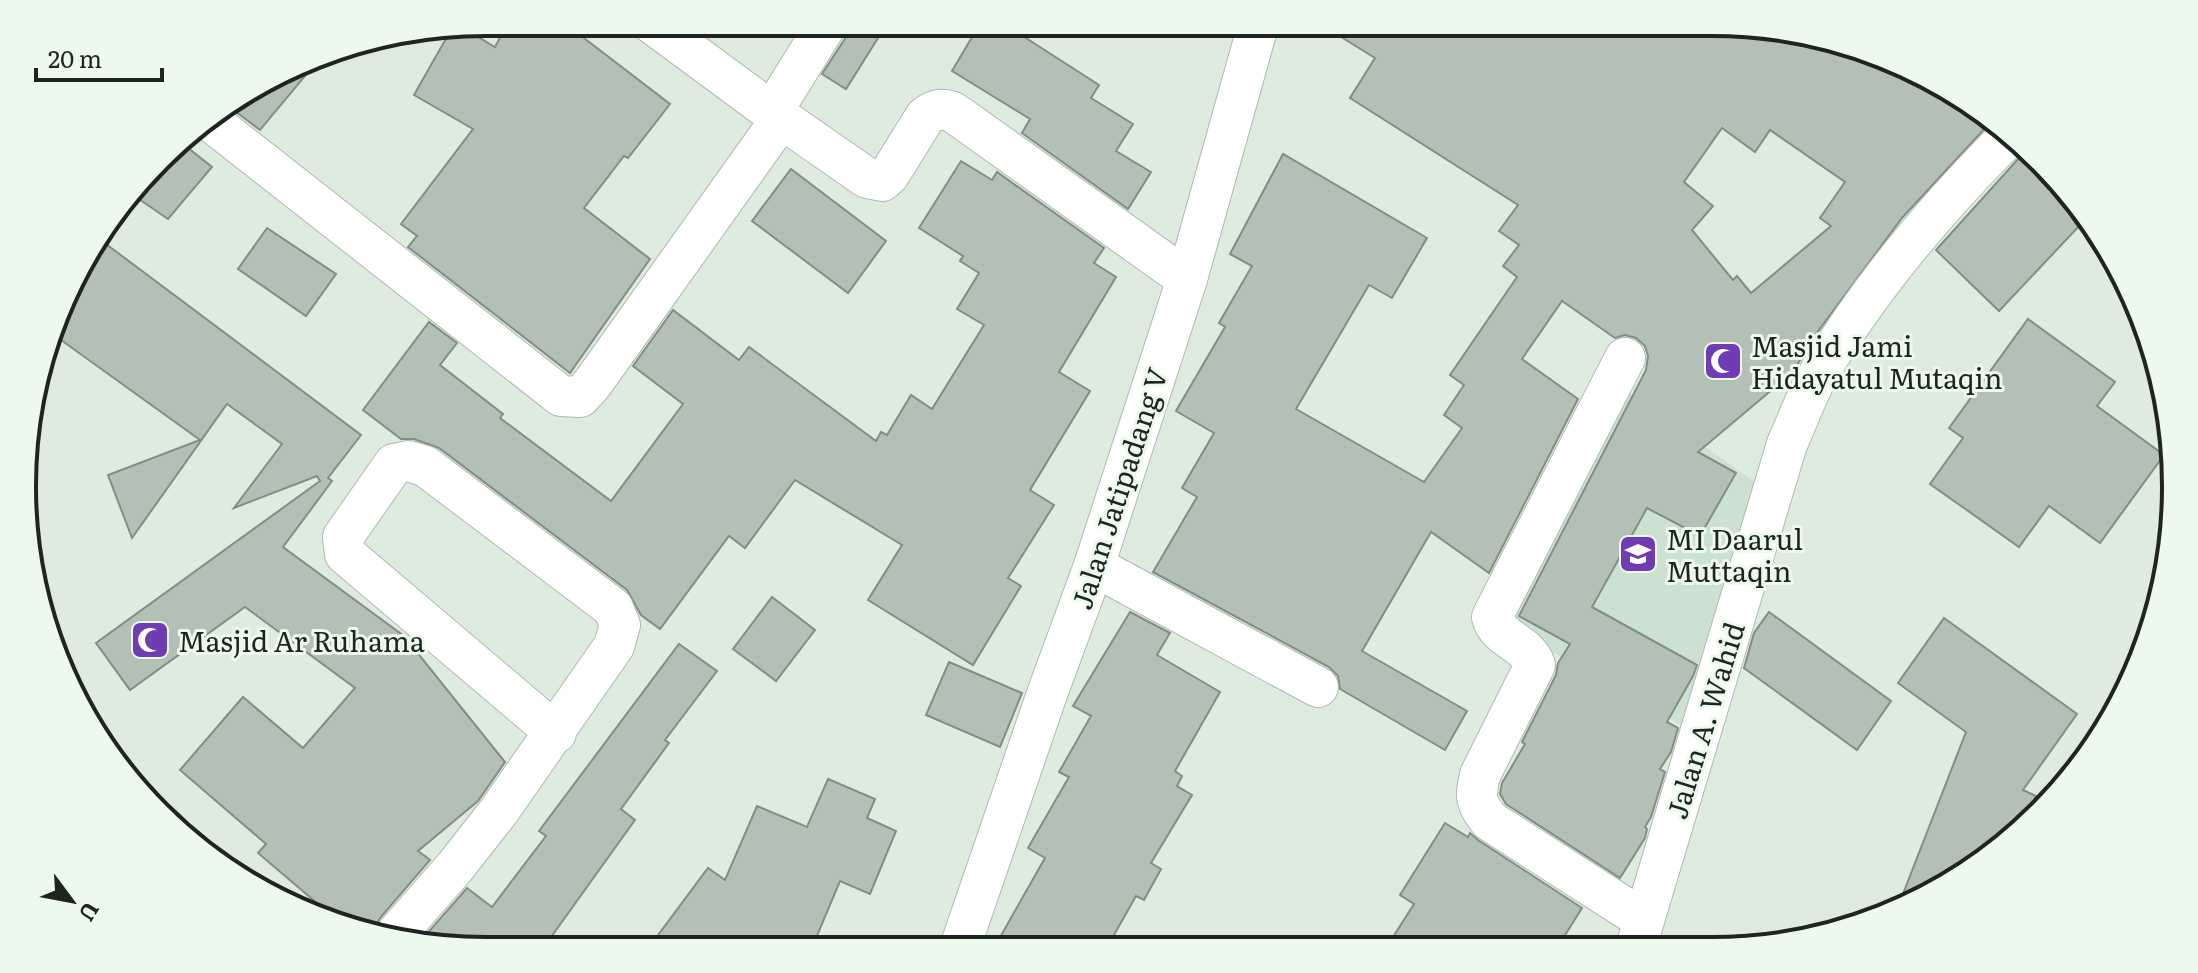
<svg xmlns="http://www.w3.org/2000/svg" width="2198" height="973" viewBox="0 0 2198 973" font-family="Literata,serif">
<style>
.built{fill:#cde1d0}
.building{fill:#b3c0b5;stroke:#828e84;stroke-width:2;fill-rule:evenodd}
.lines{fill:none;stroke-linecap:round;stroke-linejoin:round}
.minor-casing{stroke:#adbaaf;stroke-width:42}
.minor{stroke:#fff;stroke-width:40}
.labels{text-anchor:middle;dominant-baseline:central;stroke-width:6;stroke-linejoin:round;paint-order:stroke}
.poi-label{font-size:28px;fill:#1f2420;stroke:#ecf9ed;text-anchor:start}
.street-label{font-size:28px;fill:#1f2420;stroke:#ecf9ed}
.rim{fill:none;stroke:#1f2420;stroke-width:4}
</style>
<rect width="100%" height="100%" fill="#deece0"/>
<path class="built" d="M1626,391L1759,485L1686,728L1500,622Z"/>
<g class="building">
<path d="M508,22H563L670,104L628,158L624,156L584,208L650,259L570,373L408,247L417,236L401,224L473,129L414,95L452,28L460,26L495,47Z"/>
<path d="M851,22H888L846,89L822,74L848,34Z"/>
<path d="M981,22H1001L1099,85L1091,98L1133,124L1116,151L1151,172L1128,209L1022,133L1030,119L952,71Z"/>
<path d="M1317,22H1712L1889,57L1989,124L1902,218L1816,334L1798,349L1803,355L1793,372L1698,452L1736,473L1700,536L1647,508L1592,607L1697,665L1693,676L1667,722L1678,728L1671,752L1660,769L1665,772L1651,817L1645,827L1647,829L1645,838L1620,878L1506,804L1500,794L1502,783L1525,744L1522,742L1556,675L1558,663L1570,644L1519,616L1646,370L1648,356L1645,346L1636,338L1625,335L1615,338L1562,301L1522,359L1578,399L1489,573L1431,532L1362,651L1467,711L1445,750L1340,689L1338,676L1329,667L1153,572L1197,497L1182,488L1214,433L1176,411L1225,327L1219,323L1252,266L1230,254L1283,154L1427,238L1392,298L1369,285L1296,409L1424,482L1462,428L1444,415L1464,385L1450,375L1517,277L1503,266L1519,245L1499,231L1518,205L1350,98L1375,58ZM1722,128L1755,152L1770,130L1845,182L1820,218L1831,226L1751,293L1737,276L1733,280L1692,230L1713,206L1684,182Z"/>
<path d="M313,61L315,64L260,130L231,108Z"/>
<path d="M178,140L212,167L168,219L133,195Z"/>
<path d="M2027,149L2040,158L2083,222L1999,311L1936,250Z"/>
<path d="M961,161L992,180L997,172L1104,248L1094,263L1116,277L1059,372L1090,391L1030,490L1054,505L1008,578L1021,586L973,665L868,600L902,545L795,480L745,548L729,536L660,629L641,615L627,590L439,448L414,439H401L363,410L429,322L457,343L440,365L503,414L500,418L611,501L683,404L633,366L673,310L739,360L749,347L876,441L881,432L887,435L911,395L932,409L984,325L957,309L979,273L960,261L963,256L919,228Z"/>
<path d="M791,169L886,241L848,293L752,221Z"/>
<path d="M267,228L336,274L306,316L238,269Z"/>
<path d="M98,238L361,435L328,478L332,481L283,547L404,636L505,762L478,801L418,851L430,860L380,918L374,929L338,921L258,853L266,844L180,770L243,697L303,748L355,688L245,607L130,690L96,643L320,481L317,476L234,508L282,444L227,404L132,538L108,475L200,440L54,335L84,254Z"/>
<path d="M2028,319L2115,382L2097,406L2164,455L2100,543L2049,506L2019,547L1930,484L1963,438L1949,428Z"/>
<path d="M772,597L815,630L776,681L733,649Z"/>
<path d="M1130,612L1170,633L1157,655L1220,692L1175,771L1182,776L1177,786L1192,795L1151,863L1161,869L1144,900L1136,896L1106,949H1017L999,939L1045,858L1028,848L1069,777L1059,772L1091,716L1073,706Z"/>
<path d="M1769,612L1891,701L1857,750L1744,668L1754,633Z"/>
<path d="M1944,618L2077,714L2023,790L2036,796L2025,824L1995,855L1896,912L1966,732L1898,683Z"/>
<path d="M679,644L717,671L665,740L669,743L621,809L635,820L541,951H486L423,938L467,888L492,907L546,836L539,831Z"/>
<path d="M949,662L1022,693L1000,747L926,715Z"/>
<path d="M828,779L875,799L867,818L896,831L870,894L840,881L811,950H647L708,868L725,880L757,806L807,827Z"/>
<path d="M1445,823L1468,837L1470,833L1478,840L1582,908L1557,948H1386L1414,904L1400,895Z"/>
</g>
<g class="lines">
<g class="minor-casing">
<g id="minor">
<path d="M650,22L772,112"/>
<path d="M828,22L772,112L867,178L882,181L889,175L925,117C935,109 941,108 953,112L1187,279"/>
<path d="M209,120L561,396L580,397L592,384L781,119"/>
<path d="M1625,358L1492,617C1497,639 1528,643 1535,665L1480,775C1475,798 1475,802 1490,821L1644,920"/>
<path d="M1094,566L1318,687"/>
<path d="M397,933L455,867L499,811L614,646L620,625L613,608L425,466L408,461L394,464L343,537L345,554L556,733"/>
<path d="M1636,947L1787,444C1798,420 1807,394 1820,371C1871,286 1938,207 2008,137"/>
<path d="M959,950L1047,694L1094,566L1187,279L1259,22"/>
</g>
</g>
<use href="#minor" class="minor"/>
</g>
<defs>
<g id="mosque-square" transform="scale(2)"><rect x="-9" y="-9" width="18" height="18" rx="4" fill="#703cb3" stroke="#ecf9ed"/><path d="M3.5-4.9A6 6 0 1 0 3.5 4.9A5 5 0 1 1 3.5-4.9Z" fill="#fff"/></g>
<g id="school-square" transform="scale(2)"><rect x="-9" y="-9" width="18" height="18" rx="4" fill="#703cb3" stroke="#ecf9ed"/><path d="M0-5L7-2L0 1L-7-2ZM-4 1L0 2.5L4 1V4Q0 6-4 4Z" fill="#fff"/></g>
</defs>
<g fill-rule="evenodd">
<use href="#mosque-square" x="1723" y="361"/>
<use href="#school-square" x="1638" y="554"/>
<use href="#mosque-square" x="150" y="640"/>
</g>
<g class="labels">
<g class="poi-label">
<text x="1751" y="345">Masjid Jami<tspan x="1751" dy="32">Hidayatul Mutaqin</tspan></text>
<text x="1666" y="538">MI Daarul<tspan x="1666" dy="32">Muttaqin</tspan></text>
<text x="178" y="640">Masjid Ar Ruhama</text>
</g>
<g class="street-label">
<text transform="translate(1118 488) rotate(-72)">Jalan Jatipadang V</text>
<text transform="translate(1704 720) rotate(-73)">Jalan A. Wahid</text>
</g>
</g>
<path d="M0 0H2198V973H0ZM486 36H1712A450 450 0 0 1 2162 486V487A450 450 0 0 1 1712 937H486A450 450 0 0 1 36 487V486A450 450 0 0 1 486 36Z" fill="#ecf9ed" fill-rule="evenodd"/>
<path class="rim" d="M486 36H1712A450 450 0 0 1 2162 486V487A450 450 0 0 1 1712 937H486A450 450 0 0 1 36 487V486A450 450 0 0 1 486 36Z"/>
<g transform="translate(72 901) rotate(122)" stroke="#ecf9ed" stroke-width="6" paint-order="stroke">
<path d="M0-6L14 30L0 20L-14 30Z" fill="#1f2420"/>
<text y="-12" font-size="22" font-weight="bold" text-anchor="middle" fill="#1f2420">U</text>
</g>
<path d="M36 68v12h126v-12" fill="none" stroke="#1f2420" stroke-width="4"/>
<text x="48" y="68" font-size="24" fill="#1f2420" stroke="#ecf9ed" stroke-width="6" paint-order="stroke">20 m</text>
</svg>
